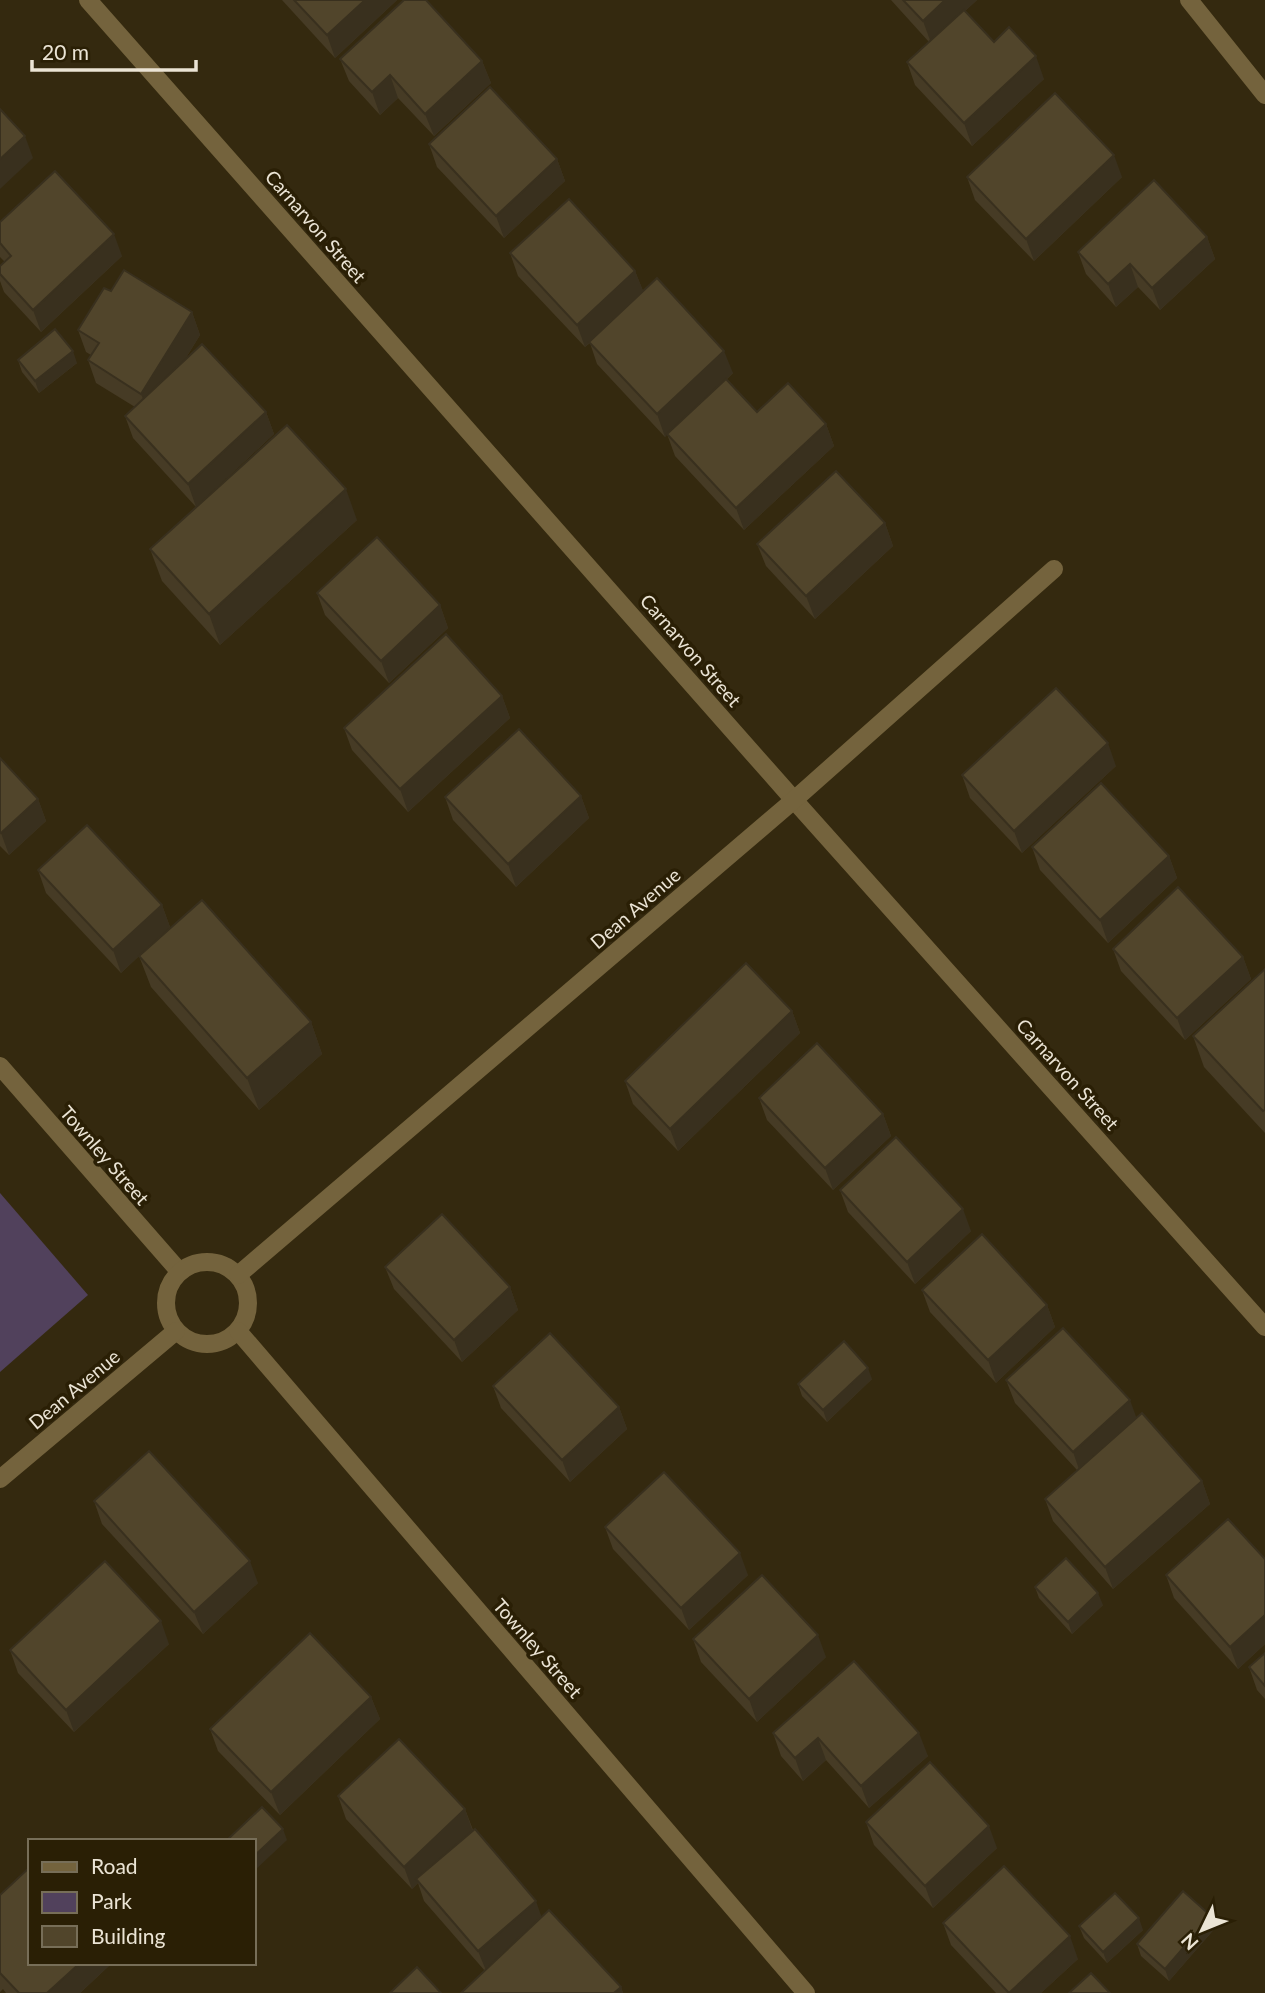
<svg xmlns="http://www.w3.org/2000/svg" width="1265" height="1993" viewBox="0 0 1265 1993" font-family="Lato,sans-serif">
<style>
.green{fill:#51415c}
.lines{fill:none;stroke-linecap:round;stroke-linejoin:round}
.minor{stroke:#74633d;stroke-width:18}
.wall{fill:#463b25}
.shaded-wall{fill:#39301e}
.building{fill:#51452b;stroke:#39301e;stroke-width:2}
.labels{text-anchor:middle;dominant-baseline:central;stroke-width:7;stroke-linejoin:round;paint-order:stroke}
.street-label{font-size:19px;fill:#ebe4d5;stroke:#2a1f05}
</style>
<rect width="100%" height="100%" fill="#34290f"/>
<path class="green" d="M0,1193L88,1295L0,1372Z"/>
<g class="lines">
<g class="minor">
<path d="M88,0L794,800L1265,1327"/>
<path d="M1189,0L1265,95"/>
<path d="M0,1066L179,1271"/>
<circle cx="207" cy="1303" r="41"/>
<path d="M238,1275L794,800L1054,569"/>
<path d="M238,1331L806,1993"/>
<path d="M0,1479L176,1331"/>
</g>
</g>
<g class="wall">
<path d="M282,0H397L335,58Z"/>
<path d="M891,0H977L965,11L994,42L1044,79L972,146L915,85L907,62L929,42Z"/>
<path d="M340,59L482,61L491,83L434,136L398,98L380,115L349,81Z"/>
<path d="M429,144L557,159L565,181L504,238L437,167Z"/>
<path d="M967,177H1122L1034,261L975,200Z"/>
<path d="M0,222L122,256L41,332L4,292L0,281V266L5,262L0,257Z"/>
<path d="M1207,237L1215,259L1160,310L1138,287L1116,307L1086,274L1078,252Z"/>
<path d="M510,253L635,271L643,291L733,373L727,379L757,412L826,424L834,446L744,530L675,456L667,434L665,437L597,364L590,343L585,347L518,276Z"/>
<path d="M111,291L192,312L200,335L184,361L266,412L274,434L196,507L133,438L125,416L135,407L96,383L88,360L91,355L86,352L78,330Z"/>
<path d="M18,360L77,363L39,393L22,372Z"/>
<path d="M357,520L220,645L162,581L150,549Z"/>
<path d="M885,523L893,546L815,619L766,566L757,544Z"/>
<path d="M317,593L440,605L448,628L389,683L325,615Z"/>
<path d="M502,696L510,718L408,812L352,750L344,728Z"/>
<path d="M0,758L38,799L46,821L9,855L0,846Z"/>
<path d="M1116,766L1022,853L970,798L962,775Z"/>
<path d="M581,796L589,818L516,887L453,820L445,797Z"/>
<path d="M1032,847L1169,856L1177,878L1108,943L1040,870Z"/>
<path d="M38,870L162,905L170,927L149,947L311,1022L322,1054L259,1110L151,987L139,956L121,973L46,893Z"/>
<path d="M1113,949L1243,957L1251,979L1185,1040L1121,971Z"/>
<path d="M1265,969V1133L1204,1067L1193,1036Z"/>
<path d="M792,1011L800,1033L678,1151L633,1104L625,1081Z"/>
<path d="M759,1098L883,1114L891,1136L833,1190L767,1120Z"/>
<path d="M840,1190L971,1231L915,1284L848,1212Z"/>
<path d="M385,1267L510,1287L518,1310L462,1362L394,1289Z"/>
<path d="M922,1290L1047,1305L1055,1327L996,1383L930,1312Z"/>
<path d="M872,1379L827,1422L802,1396L798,1384Z"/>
<path d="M1006,1380L1136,1418L1202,1481L1210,1504L1113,1589L1053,1521L1045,1499L1077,1470L1015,1403Z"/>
<path d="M493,1386L619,1407L627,1429L570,1482L501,1408Z"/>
<path d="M94,1501L258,1583L203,1634L102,1524Z"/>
<path d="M605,1527L748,1575L689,1630L613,1549Z"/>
<path d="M1265,1559V1644L1238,1669L1174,1598L1166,1575Z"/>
<path d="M1035,1587L1103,1605L1072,1634L1039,1598Z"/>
<path d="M693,1639L826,1657L757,1722L701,1662Z"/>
<path d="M169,1644L74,1732L18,1673L10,1650Z"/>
<path d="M1265,1653V1699L1257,1690L1249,1667Z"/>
<path d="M854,1661L928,1756L869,1808L826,1760L803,1781L781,1756L773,1733Z"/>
<path d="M371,1697L380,1719L280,1815L218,1751L210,1729Z"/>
<path d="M338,1796L465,1809L473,1830L542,1917L621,1987L623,1993H461L485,1971L424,1901L418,1883L412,1889L346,1819Z"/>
<path d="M866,1822L997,1848L933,1908L874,1845Z"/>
<path d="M0,1895L30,1963H112L80,1993H6L3,1989L0,1992Z"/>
<path d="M943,1923L1078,1959L1041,1993H996L951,1945Z"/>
<path d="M1079,1926L1143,1930L1107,1963L1084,1938Z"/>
<path d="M1216,1927L1169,1981L1141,1956L1137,1944Z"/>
</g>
<g class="shaded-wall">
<path d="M365,0H397L335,58L327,35Z"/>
<path d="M945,0H977L931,43L923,21Z"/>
<path d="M1036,56L1044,79L972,146L964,123Z"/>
<path d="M482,61L491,83L434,136L425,114Z"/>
<path d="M390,75L398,98L380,115L372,92Z"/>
<path d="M25,136L33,158L0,189V159Z"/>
<path d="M1114,155L1122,177L1034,261L1026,239Z"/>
<path d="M557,159L565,181L504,238L496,216Z"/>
<path d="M114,234L122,256L41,332L33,310Z"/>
<path d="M1207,237L1215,259L1160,310L1152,288Z"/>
<path d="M1130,264L1138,287L1116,307L1108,284Z"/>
<path d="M635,271L644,293L585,347L577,325Z"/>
<path d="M192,312L200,335L150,416L141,394Z"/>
<path d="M73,351L77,363L39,393L35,381Z"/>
<path d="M724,351L733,373L665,437L657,414Z"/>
<path d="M266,412L274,434L196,507L188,484Z"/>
<path d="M826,424L834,446L744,530L736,508Z"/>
<path d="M346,489L357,520L220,645L209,614Z"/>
<path d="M885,523L893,546L815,619L806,596Z"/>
<path d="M440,605L448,628L389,683L381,661Z"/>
<path d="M502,696L510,718L408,812L400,789Z"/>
<path d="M1108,743L1116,766L1022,853L1014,831Z"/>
<path d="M581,796L589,818L516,887L508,864Z"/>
<path d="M38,799L46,821L9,855L1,833Z"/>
<path d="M1169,856L1177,878L1108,943L1100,920Z"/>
<path d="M162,905L170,927L121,973L113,950Z"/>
<path d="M1243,957L1251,979L1185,1040L1177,1018Z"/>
<path d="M792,1011L800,1033L678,1151L670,1129Z"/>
<path d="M311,1022L322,1054L259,1110L247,1078Z"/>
<path d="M883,1114L891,1136L833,1190L825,1168Z"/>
<path d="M963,1209L971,1231L915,1284L907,1262Z"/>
<path d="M510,1287L518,1310L462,1362L454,1340Z"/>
<path d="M1047,1305L1055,1327L996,1383L988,1360Z"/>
<path d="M868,1368L872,1379L827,1422L823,1410Z"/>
<path d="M1130,1400L1138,1422L1081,1475L1073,1452Z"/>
<path d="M619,1407L627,1429L570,1482L562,1460Z"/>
<path d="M1202,1481L1210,1504L1113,1589L1105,1567Z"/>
<path d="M740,1553L748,1575L689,1630L681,1608Z"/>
<path d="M250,1561L258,1583L203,1634L194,1612Z"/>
<path d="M1098,1593L1103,1605L1072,1634L1068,1622Z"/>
<path d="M1265,1615V1644L1238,1669L1230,1647Z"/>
<path d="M161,1621L169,1644L74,1732L66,1710Z"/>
<path d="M818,1635L826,1657L757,1722L749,1699Z"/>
<path d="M371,1697L380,1719L280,1815L271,1792Z"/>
<path d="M919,1733L928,1756L869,1808L861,1786Z"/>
<path d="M818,1738L826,1760L803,1781L795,1758Z"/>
<path d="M465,1809L473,1832L416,1879L418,1883L412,1889L404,1867Z"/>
<path d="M989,1826L997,1848L933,1908L925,1886Z"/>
<path d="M283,1829L287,1840L254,1871V1856Z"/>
<path d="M536,1901L544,1924L487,1973L478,1951Z"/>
<path d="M1211,1916L1216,1927L1169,1981L1165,1969Z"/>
<path d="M1139,1918L1143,1930L1107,1963L1103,1952Z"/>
<path d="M1070,1936L1078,1959L1041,1993H1009Z"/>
<path d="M80,1963H112L80,1993H47Z"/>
<path d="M621,1987L623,1993H614Z"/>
</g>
<g class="building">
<path d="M294,0H365L327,35Z"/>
<path d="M404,0H426L482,61L425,114L390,75L372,92L340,59Z"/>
<path d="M903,0H945L923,21Z"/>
<path d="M964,10L994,42L1009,27L1036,56L964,123L907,62Z"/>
<path d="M490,87L557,159L496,216L429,144Z"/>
<path d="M1055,93L1114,155L1026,239L967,177Z"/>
<path d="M0,109L25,136L0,159Z"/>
<path d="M55,171L114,234L33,310L0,274V266L11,256L0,243V222Z"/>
<path d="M1154,180L1207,237L1152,288L1130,264L1108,284L1078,252Z"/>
<path d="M569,199L635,271L577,325L510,253Z"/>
<path d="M124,270L192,312L141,394L88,360L99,343L78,330L104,288L111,291Z"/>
<path d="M657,278L724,351L657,414L589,342Z"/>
<path d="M55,329L73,351L35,381L18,360Z"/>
<path d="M202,344L266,412L188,484L125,416Z"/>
<path d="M726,379L757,412L788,383L826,424L736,508L667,434Z"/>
<path d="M287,425L346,489L209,614L150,549Z"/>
<path d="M836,471L885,523L806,596L757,544Z"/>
<path d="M377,537L440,605L381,661L317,593Z"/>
<path d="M446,634L502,696L400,789L344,728Z"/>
<path d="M1056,688L1108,743L1014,831L962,775Z"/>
<path d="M519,729L581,796L508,864L445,797Z"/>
<path d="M0,758L38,799L1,833L0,832Z"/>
<path d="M1101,783L1169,856L1100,920L1032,847Z"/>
<path d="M87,825L162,905L113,950L38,870Z"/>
<path d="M1178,887L1243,957L1177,1018L1113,949Z"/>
<path d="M202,900L311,1022L247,1078L139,956Z"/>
<path d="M746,963L792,1011L670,1129L625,1081Z"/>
<path d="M1265,969V1110L1263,1111L1193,1036Z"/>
<path d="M817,1043L883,1114L825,1168L759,1098Z"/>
<path d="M896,1137L963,1209L907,1262L840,1190Z"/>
<path d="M442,1214L510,1287L454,1340L385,1267Z"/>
<path d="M982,1234L1047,1305L988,1360L922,1290Z"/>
<path d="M1063,1328L1130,1400L1073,1452L1006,1380Z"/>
<path d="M550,1333L619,1407L562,1460L493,1386Z"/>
<path d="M844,1341L868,1368L823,1410L798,1384Z"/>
<path d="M1142,1413L1202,1481L1105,1567L1045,1499Z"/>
<path d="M149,1451L250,1561L194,1612L94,1501Z"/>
<path d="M664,1472L740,1553L681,1608L605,1527Z"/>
<path d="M1228,1519L1265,1559V1615L1230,1647L1166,1575Z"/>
<path d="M1066,1558L1098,1593L1068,1622L1035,1587Z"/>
<path d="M105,1561L161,1621L66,1710L10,1650Z"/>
<path d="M762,1575L818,1635L749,1699L693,1639Z"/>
<path d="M310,1633L371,1697L271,1792L210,1729Z"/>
<path d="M1265,1653V1686L1249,1667Z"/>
<path d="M854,1661L919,1733L861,1786L818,1738L795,1758L773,1733Z"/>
<path d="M399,1739L465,1809L404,1867L338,1796Z"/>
<path d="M930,1762L989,1826L925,1886L866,1822Z"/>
<path d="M262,1807L283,1829L254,1856V1841H226Z"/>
<path d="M475,1829L536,1901L478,1951L416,1879Z"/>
<path d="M1004,1866L1070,1936L1009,1993L943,1923Z"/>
<path d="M30,1867V1963H80L47,1993H19L0,1973V1895Z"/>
<path d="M1183,1891L1211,1916L1165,1969L1137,1944Z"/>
<path d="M1115,1893L1139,1918L1103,1952L1079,1926Z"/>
<path d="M549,1910L621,1987L614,1993H461Z"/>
<path d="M417,1967L441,1993H390Z"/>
<path d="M1091,1973L1110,1993H1069Z"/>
</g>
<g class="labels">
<g class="street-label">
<text transform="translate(316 226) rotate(49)">Carnarvon Street</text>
<text transform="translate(691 650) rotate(49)">Carnarvon Street</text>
<text transform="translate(635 908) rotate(-41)">Dean Avenue</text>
<text transform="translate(1068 1074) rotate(48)">Carnarvon Street</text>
<text transform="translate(105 1155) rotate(49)">Townley Street</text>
<text transform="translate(74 1389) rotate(-40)">Dean Avenue</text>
<text transform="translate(538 1648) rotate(49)">Townley Street</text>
</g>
</g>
<rect x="28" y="1839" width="228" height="126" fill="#2a1f05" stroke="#776e58" stroke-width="2"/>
<rect x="42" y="1862" width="35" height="10" fill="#74633d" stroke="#776e58" stroke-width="2"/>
<text x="91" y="1874" font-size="21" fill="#ebe4d5">Road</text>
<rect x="42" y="1892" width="35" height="21" fill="#51415c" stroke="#776e58" stroke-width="2"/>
<text x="91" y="1909" font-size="21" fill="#ebe4d5">Park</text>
<rect x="42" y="1926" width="35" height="21" fill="#51452b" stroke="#776e58" stroke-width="2"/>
<text x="91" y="1944" font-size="21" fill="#ebe4d5">Building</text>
<g transform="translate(1202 1930) rotate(227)" stroke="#2a1f05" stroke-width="5" paint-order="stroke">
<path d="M0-5L12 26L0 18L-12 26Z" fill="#ebe4d5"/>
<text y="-10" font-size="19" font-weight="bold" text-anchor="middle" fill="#ebe4d5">N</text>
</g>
<path d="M32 60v10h164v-10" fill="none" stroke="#ebe4d5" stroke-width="3.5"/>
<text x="42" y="60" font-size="21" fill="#ebe4d5" stroke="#2a1f05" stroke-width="5" paint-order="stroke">20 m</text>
</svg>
